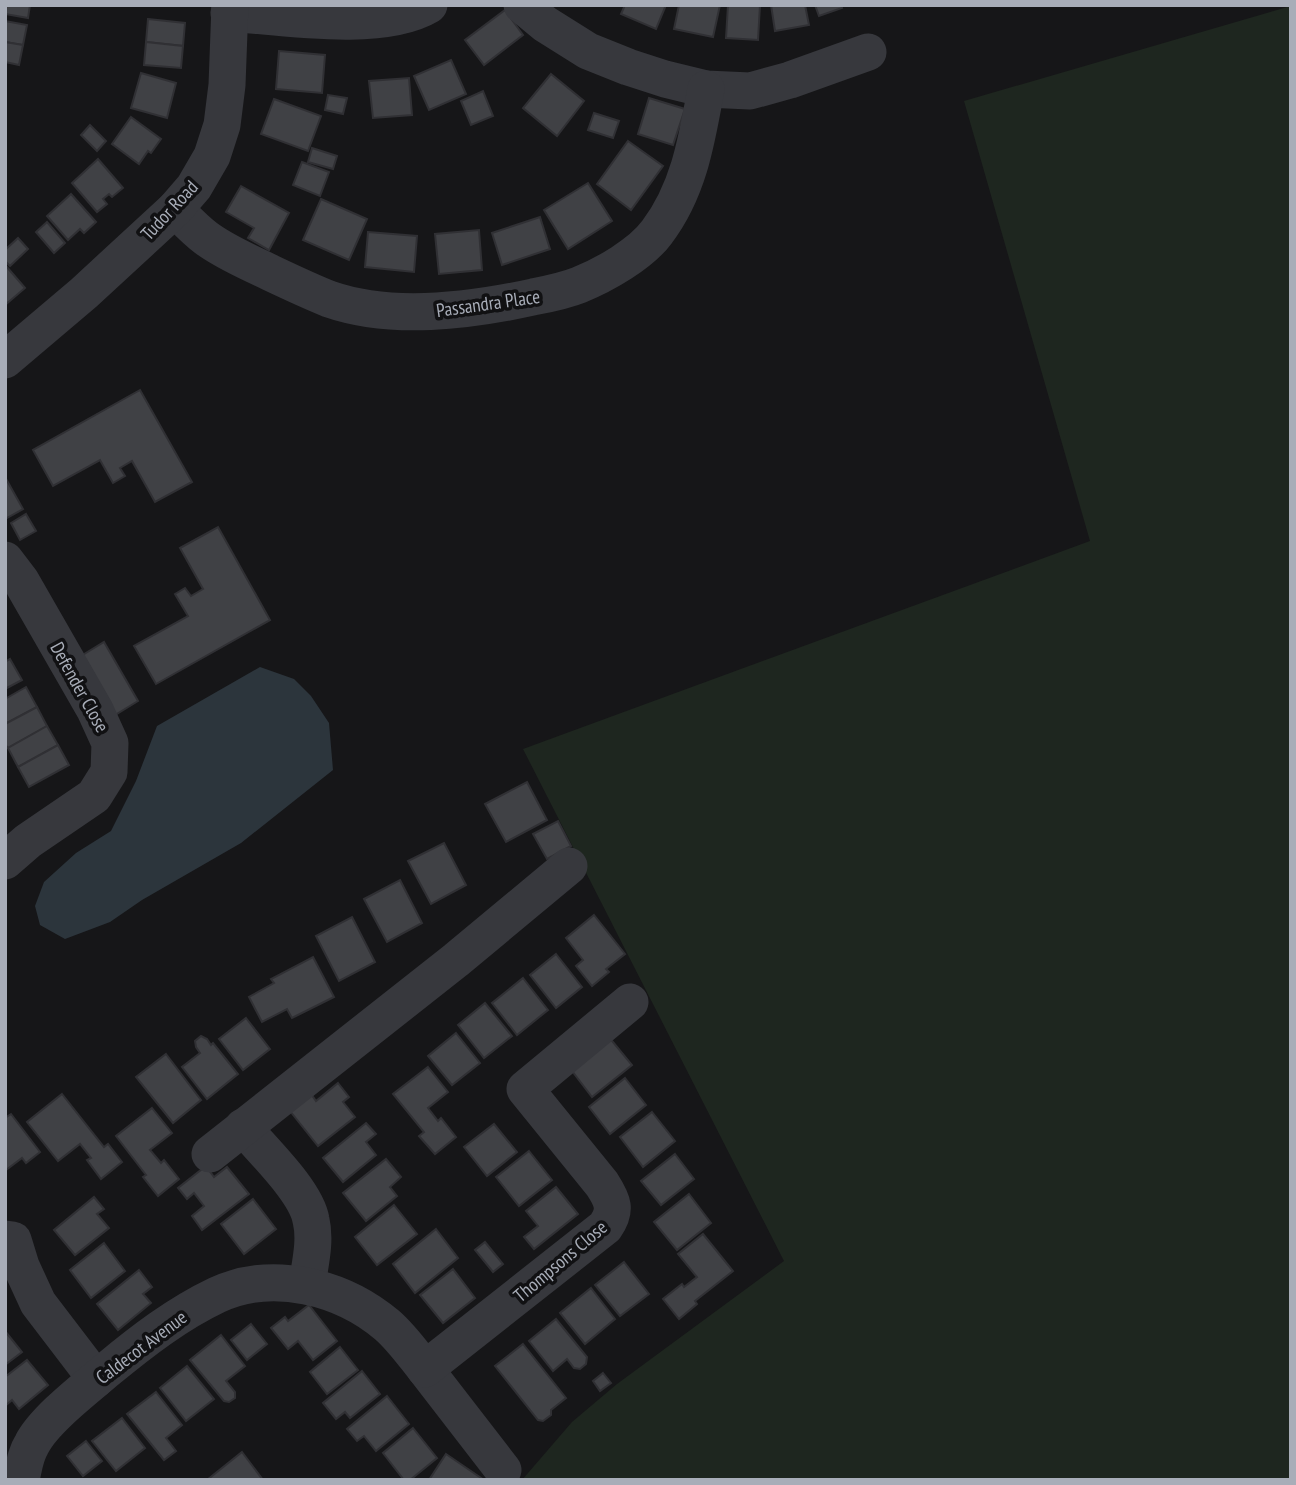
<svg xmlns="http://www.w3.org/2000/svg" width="1296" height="1485" viewBox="0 0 1296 1485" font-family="'PT Sans Narrow',sans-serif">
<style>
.green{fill:#1e261f}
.water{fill:#2c353c}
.building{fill:#404145;stroke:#303034;stroke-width:2}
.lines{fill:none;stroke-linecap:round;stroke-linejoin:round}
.minor{stroke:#37383d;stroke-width:37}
.labels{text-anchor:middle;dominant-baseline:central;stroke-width:7;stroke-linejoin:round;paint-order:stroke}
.street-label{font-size:19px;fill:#a8adb8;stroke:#111113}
</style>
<rect width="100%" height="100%" fill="#161618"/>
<path class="green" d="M1291,6V1480H522L572,1422L617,1384L784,1261L523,749L1090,541L964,101Z"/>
<path class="water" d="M260,667L294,679L311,696L329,723L333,770L241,843L142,900L110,922L65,939L40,925L35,906L44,882L76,853L111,831L136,781L157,726Z"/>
<g class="building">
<path d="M5,5H30L28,18L5,14Z"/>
<path d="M625,5H666L656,29L621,14Z"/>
<path d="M679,5H720L713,37L674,29Z"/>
<path d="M728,5H760L758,40L726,38Z"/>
<path d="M771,5H805L809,25L775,31Z"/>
<path d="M815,5H841L842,8L819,16Z"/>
<path d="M505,10L523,35L484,65L465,40Z"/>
<path d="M148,19L185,23L183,46L146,42Z"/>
<path d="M5,21L27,25L23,45L5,42Z"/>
<path d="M5,42L23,45L19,65L5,62Z"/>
<path d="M146,42L183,46L181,68L144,65Z"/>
<path d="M279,51L325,55L322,93L276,89Z"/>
<path d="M451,60L466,94L429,110L414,76Z"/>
<path d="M141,73L176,83L167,118L131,108Z"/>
<path d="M551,74L584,101L557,136L523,108Z"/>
<path d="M409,78L412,115L373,118L369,81Z"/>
<path d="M483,91L493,116L471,125L461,101Z"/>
<path d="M328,95L347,98L343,114L325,110Z"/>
<path d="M649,98L685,109L673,145L638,134Z"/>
<path d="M274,99L321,116L308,151L261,134Z"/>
<path d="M594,113L619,121L613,138L588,130Z"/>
<path d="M131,117L161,139L151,153L148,151L139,164L112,144Z"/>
<path d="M90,125L106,141L97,151L81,135Z"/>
<path d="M628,141L663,166L631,210L597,184Z"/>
<path d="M312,148L337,156L333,169L308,162Z"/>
<path d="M98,159L123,188L112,197L109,194L103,199L107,204L97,212L72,183Z"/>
<path d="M302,162L329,172L320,196L293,185Z"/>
<path d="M588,183L612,221L568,249L544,210Z"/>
<path d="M241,186L289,213L269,250L248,238L254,228L226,212Z"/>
<path d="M71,194L96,222L84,233L80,229L68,240L47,216Z"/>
<path d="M321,199L367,219L349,260L303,240Z"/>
<path d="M540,217L550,249L502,265L492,233Z"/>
<path d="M47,222L65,243L54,253L36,232Z"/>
<path d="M479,230L482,270L439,274L435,234Z"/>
<path d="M368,232L417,236L414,272L365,267Z"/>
<path d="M18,238L28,249L10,266L5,261V250Z"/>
<path d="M6,266L25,288L5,305V267Z"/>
<path d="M140,390L192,482L155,502L132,461L120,468L125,476L113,483L100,460L53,486L33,450Z"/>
<path d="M5,477L23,509L5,519Z"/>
<path d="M26,514L36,531L20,540L11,523Z"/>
<path d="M218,527L270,620L156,684L134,646L188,616L175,594L185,588L191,596L203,589L180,548Z"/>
<path d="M104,642L138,701L115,715L81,656Z"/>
<path d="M10,659L22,680L5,689V662Z"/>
<path d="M26,687L37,707L5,724V699Z"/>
<path d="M37,707L47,726L8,748L5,744V724Z"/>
<path d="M47,726L58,745L18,767L8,748Z"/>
<path d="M58,745L69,765L29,787L18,767Z"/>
<path d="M527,782L547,820L506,842L485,804Z"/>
<path d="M558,821L571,846L547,859L533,834Z"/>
<path d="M444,843L466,885L431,904L408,861Z"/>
<path d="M400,880L422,923L387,942L364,899Z"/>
<path d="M594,915L625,954L606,969L609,972L592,986L576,966L583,960L566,938Z"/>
<path d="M352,917L375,962L339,981L316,936Z"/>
<path d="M556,954L582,987L556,1008L530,975Z"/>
<path d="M313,957L334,997L292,1018L287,1009L262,1022L249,997L274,983L271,979Z"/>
<path d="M523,978L548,1010L517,1035L492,1003Z"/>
<path d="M485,1003L512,1036L484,1058L458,1025Z"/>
<path d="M246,1018L270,1049L243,1070L219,1039Z"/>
<path d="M456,1033L480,1063L452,1085L428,1056Z"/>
<path d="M201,1036L207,1039L211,1045L213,1043L238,1074L207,1099L182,1067L200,1053L196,1047L195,1041Z"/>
<path d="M608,1036L632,1065L592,1097L569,1067Z"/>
<path d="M166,1054L201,1100L173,1123L136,1077Z"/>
<path d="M428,1067L448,1092L428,1108L438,1121L441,1118L456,1137L435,1154L419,1136L424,1132L393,1094Z"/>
<path d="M625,1078L646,1105L610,1134L589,1107Z"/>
<path d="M338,1083L349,1097L343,1102L355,1117L318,1146L290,1111L311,1094L316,1101Z"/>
<path d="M62,1094L104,1147L108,1144L122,1162L101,1179L87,1160L91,1158L80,1144L58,1161L27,1122Z"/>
<path d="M152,1108L172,1133L150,1150L161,1163L164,1160L179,1179L158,1196L143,1177L146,1175L116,1136Z"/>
<path d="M652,1112L675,1141L643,1167L620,1137Z"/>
<path d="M11,1114L40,1152L26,1163L22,1158L6,1170L5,1118Z"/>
<path d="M366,1123L376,1134L366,1142L376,1155L343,1182L323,1158Z"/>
<path d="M494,1124L517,1152L487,1176L464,1147Z"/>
<path d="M529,1151L552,1180L519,1206L496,1177Z"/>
<path d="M675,1154L694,1179L661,1205L641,1181Z"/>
<path d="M386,1159L401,1177L390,1187L397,1196L366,1221L343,1193Z"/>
<path d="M206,1166L214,1177L227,1167L249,1194L202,1230L192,1216L204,1206L194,1193L187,1199L178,1188Z"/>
<path d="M556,1187L578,1214L534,1249L524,1237L538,1226L526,1211Z"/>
<path d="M689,1194L711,1223L677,1250L654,1222Z"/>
<path d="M94,1197L104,1209L97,1214L109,1228L75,1255L54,1230Z"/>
<path d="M253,1199L276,1229L244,1254L221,1224Z"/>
<path d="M394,1205L417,1234L377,1265L355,1237Z"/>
<path d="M436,1229L458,1258L415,1293L393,1264Z"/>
<path d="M703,1234L733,1271L695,1301L697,1304L679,1319L663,1299L682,1284L684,1287L697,1277L678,1254Z"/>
<path d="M485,1242L503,1264L493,1272L475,1250Z"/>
<path d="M104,1243L125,1271L91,1298L70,1270Z"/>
<path d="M624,1262L649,1294L620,1316L595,1285Z"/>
<path d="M453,1269L475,1298L443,1323L420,1295Z"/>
<path d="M139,1270L152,1287L143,1294L151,1303L118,1330L97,1304Z"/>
<path d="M591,1288L615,1319L585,1344L560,1313Z"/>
<path d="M309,1305L337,1341L313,1360L298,1341L288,1349L271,1328L285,1317L288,1321Z"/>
<path d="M556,1319L587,1357L586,1364L580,1369L574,1368L567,1359L553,1371L529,1341Z"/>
<path d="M251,1324L267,1344L247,1360L231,1340Z"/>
<path d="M5,1331L22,1352L5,1365Z"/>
<path d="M221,1335L245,1366L226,1381L235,1392V1398L229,1402L224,1401L190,1360Z"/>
<path d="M523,1344L566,1398L551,1410V1415L543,1421L538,1420L495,1366Z"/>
<path d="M340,1347L358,1370L327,1394L310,1372Z"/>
<path d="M27,1360L48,1385L19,1409L12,1400L5,1406V1377Z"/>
<path d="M187,1366L214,1399L186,1421L160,1388Z"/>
<path d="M362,1371L380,1394L350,1418L345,1412L336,1419L323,1403Z"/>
<path d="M603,1373L611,1383L600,1391L593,1381Z"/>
<path d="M156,1392L182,1425L166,1438L176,1451L164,1460L127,1414Z"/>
<path d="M387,1396L409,1424L376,1451L364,1436L357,1441L347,1429Z"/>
<path d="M122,1418L145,1448L116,1471L92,1441Z"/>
<path d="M413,1428L437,1458L410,1480H404L383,1453Z"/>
<path d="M86,1441L102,1461L83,1476L67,1456Z"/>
<path d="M242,1452L263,1480H207Z"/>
<path d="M446,1454L484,1480H429Z"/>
</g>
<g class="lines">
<g class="minor">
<path d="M522,5L545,24L588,51L628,67L665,79L706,89L750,91L790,80L868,52"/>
<path d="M229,13C283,17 382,33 429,5"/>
<path d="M175,209C185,219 195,230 206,238C226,253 249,262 271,273C290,282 309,291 329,299C392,321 469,311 533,297C548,294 564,291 579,285C604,275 641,254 657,232C689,190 697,139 706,89"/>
<path d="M5,360L84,293L175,209L194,187L212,156L222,125L227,85L230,5"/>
<path d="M5,560L21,581L95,710L110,743L109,772L94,796L28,841L5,861"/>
<path d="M243,1127C262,1150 306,1191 311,1220C316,1241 310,1264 307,1285"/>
<path d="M210,1154L456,960L569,866"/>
<path d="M5,1239L13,1240L21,1266L38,1303L96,1379"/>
<path d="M425,1369L503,1470"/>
<path d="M21,1480C24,1467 25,1455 32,1444C44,1420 86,1388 107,1370C142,1341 177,1314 217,1295C273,1269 342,1287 387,1325C402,1338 413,1354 425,1369L605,1227C617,1210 613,1201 602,1184L525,1089L630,1002"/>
</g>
</g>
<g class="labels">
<g class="street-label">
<text transform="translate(169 210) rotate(-47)">Tudor Road</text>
<text transform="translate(488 303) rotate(-8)">Passandra Place</text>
<text transform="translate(80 687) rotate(61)">Defender Close</text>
<text transform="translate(560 1261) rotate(-40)">Thompsons Close</text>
<text transform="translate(141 1347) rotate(-37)">Caldecot Avenue</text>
</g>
</g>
<rect width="1296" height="1485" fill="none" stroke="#a8adb8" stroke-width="14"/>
</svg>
